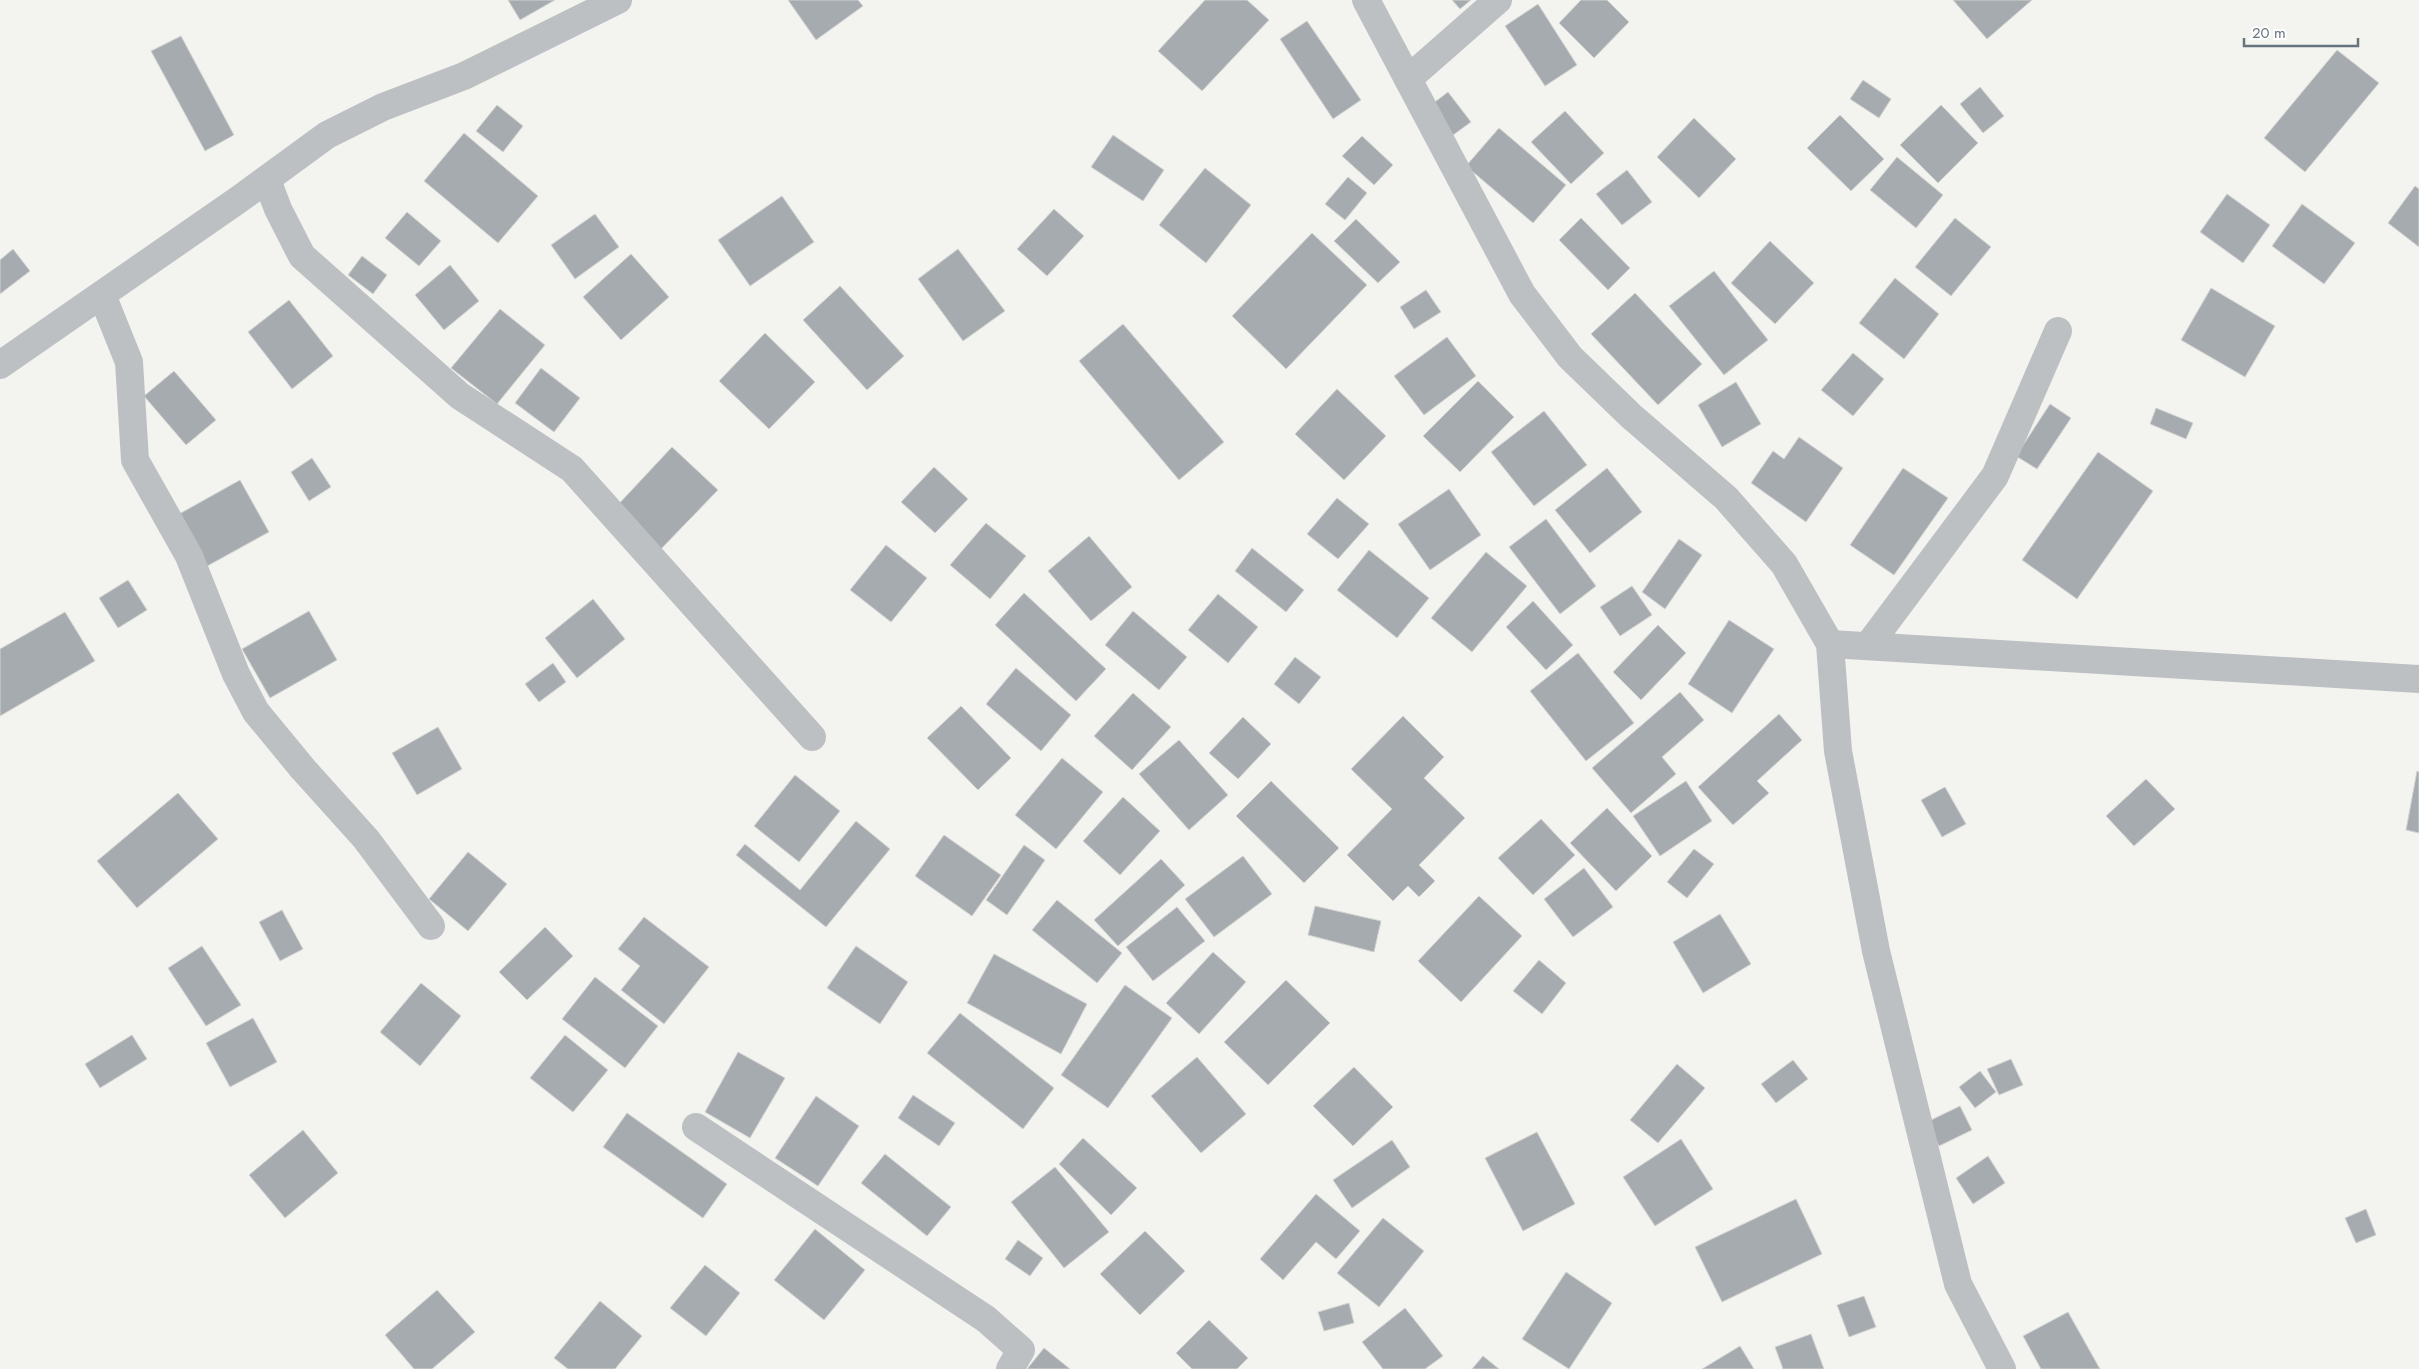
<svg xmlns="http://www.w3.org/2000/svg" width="2419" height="1369" viewBox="0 0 2419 1369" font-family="Jost,sans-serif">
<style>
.building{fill:#a5abaf;stroke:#d4d4d2}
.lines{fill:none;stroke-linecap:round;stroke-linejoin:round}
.minor{stroke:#bdc0c3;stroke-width:28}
.tertiary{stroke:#bdc0c3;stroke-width:28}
</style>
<rect width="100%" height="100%" fill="#f3f3f0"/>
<g class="building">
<path d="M508,0H555L520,20Z"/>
<path d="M788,0H858L863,6L816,40Z"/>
<path d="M1205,0H1247L1269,20L1202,91L1158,51Z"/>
<path d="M1452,0H1471L1460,9Z"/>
<path d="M1581,0H1607L1629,22L1594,58L1559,23Z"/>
<path d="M1953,0H2032L1987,39Z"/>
<path d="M1538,4L1577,65L1545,86L1505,26Z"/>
<path d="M1307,21L1361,100L1333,119L1280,39Z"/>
<path d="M181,36L234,135L205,151L151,51Z"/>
<path d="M2337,50L2379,83L2305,172L2264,138Z"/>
<path d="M1863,80L1891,99L1879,118L1850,99Z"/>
<path d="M1980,87L2004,116L1983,133L1960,104Z"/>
<path d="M1448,92L1471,122L1449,138L1427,108Z"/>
<path d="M497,105L523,126L503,152L476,131Z"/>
<path d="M1941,105L1978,143L1938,183L1900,145Z"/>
<path d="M1565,111L1604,153L1571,184L1531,142Z"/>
<path d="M1840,115L1884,159L1851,191L1807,148Z"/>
<path d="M1694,118L1736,159L1699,198L1657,157Z"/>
<path d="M1499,128L1566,185L1533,223L1466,166Z"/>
<path d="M464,133L538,196L498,243L424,181Z"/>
<path d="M1113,135L1164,170L1143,201L1091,167Z"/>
<path d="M1362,136L1393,165L1374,185L1342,156Z"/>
<path d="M1897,157L1943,195L1916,228L1870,190Z"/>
<path d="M1205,168L1251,205L1206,263L1159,225Z"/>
<path d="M1627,170L1652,202L1622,225L1596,194Z"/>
<path d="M1348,177L1367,193L1345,220L1325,204Z"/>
<path d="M2415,186L2419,189V247L2388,223Z"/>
<path d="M2227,194L2270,225L2243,263L2200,232Z"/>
<path d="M782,196L814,242L750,286L718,240Z"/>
<path d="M2302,204L2355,243L2324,284L2272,246Z"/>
<path d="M1054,209L1084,236L1047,276L1017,249Z"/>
<path d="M407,212L441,241L419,266L385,238Z"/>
<path d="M595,214L619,247L575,279L551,245Z"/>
<path d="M1581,218L1630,268L1608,290L1559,240Z"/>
<path d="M1955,218L1991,247L1951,296L1915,267Z"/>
<path d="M1356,219L1400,262L1378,283L1334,241Z"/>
<path d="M1312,233L1367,285L1286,369L1232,316Z"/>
<path d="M1770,241L1814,283L1775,324L1731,283Z"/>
<path d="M13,249L30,271L0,294V260Z"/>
<path d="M958,249L1005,311L963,341L918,279Z"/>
<path d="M631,254L669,297L621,340L583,297Z"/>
<path d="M362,256L387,275L373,294L348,275Z"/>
<path d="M450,265L479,301L444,330L415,295Z"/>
<path d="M1714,271L1768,340L1724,375L1669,306Z"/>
<path d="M1895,278L1939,314L1904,359L1859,323Z"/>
<path d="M840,286L904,356L867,390L803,320Z"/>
<path d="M2211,288L2275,326L2245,377L2181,340Z"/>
<path d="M1426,290L1441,312L1414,329L1400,307Z"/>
<path d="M1635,293L1702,364L1658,405L1591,334Z"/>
<path d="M289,300L333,356L292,389L248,332Z"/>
<path d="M500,309L545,345L497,404L451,368Z"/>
<path d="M1123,324L1224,442L1179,480L1079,361Z"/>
<path d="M765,333L815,382L769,429L719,381Z"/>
<path d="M1447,337L1476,376L1424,415L1394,376Z"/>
<path d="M1853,353L1884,379L1853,416L1821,390Z"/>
<path d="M541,368L580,398L554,432L515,403Z"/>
<path d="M174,371L216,420L186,445L144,396Z"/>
<path d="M1478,381L1514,417L1460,472L1423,436Z"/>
<path d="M1736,382L1761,424L1722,447L1698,405Z"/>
<path d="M1337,389L1386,436L1344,480L1295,434Z"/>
<path d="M2050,404L2071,418L2037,469L2016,456Z"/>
<path d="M2156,408L2193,423L2186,439L2150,424Z"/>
<path d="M1544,411L1587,465L1534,506L1491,452Z"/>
<path d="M1799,437L1843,468L1806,522L1751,483L1773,451L1784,459Z"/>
<path d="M672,447L718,490L660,550L615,508Z"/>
<path d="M2098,452L2153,491L2077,599L2022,560Z"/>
<path d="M312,458L331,487L309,501L291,472Z"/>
<path d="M934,467L968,499L935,533L901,502Z"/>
<path d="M1607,468L1642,512L1590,553L1555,510Z"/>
<path d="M1903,468L1948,498L1894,575L1850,545Z"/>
<path d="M240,480L269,532L200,570L172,518Z"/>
<path d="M1449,489L1481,535L1430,570L1398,524Z"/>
<path d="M1337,498L1369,524L1338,559L1307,534Z"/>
<path d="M1546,519L1596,586L1560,614L1509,547Z"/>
<path d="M986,523L1026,556L990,599L950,565Z"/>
<path d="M1089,536L1132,587L1091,621L1048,571Z"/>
<path d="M1679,539L1702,555L1665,609L1642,592Z"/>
<path d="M886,545L927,578L891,622L850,590Z"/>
<path d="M1252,548L1304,590L1286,612L1235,571Z"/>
<path d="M1369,550L1429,598L1397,638L1337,590Z"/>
<path d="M1486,552L1527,586L1472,652L1431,618Z"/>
<path d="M128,580L147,610L118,628L99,598Z"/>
<path d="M1632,586L1652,615L1620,636L1600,607Z"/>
<path d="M1024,593L1106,669L1076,701L995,625Z"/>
<path d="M1218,594L1258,627L1228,663L1188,630Z"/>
<path d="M593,599L625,639L577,678L545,638Z"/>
<path d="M1533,601L1573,645L1546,670L1506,627Z"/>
<path d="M309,611L337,660L270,698L242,649Z"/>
<path d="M1133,611L1187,657L1159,690L1105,645Z"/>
<path d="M65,612L95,661L0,716V649Z"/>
<path d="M1729,620L1774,649L1732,713L1688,684Z"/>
<path d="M1658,625L1686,653L1641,700L1613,672Z"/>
<path d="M1578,653L1634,723L1586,761L1530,691Z"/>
<path d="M1295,657L1321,677L1299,704L1274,684Z"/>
<path d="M553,663L566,682L539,702L525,684Z"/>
<path d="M1016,668L1071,715L1041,751L986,704Z"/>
<path d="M1680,692L1704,720L1662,757L1676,774L1631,813L1592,768Z"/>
<path d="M1133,693L1171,727L1132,770L1094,736Z"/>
<path d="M961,706L1011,758L978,790L927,738Z"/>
<path d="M1779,714L1802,740L1757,781L1769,793L1733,825L1698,787Z"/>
<path d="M1403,716L1444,757L1424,778L1465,818L1419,865L1435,881L1419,897L1408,886L1393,901L1347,855L1392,809L1351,769Z"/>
<path d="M1243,717L1271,744L1238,779L1209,753Z"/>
<path d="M438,727L462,769L417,795L392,753Z"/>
<path d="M1179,740L1228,795L1189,830L1139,774Z"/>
<path d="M1062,758L1103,792L1056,849L1015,815Z"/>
<path d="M2417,771L2419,772V833L2406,830Z"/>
<path d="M795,775L840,811L799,862L754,826Z"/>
<path d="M2146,779L2175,809L2134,846L2106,816Z"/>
<path d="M1271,781L1339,848L1304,883L1236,816Z"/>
<path d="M1686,781L1712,821L1660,856L1633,816Z"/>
<path d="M1945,787L1966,824L1942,837L1921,800Z"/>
<path d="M178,793L218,839L137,908L97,861Z"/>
<path d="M1123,797L1160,831L1120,875L1083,841Z"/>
<path d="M1607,808L1652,856L1616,891L1570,843Z"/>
<path d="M1541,819L1575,855L1533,895L1498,858Z"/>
<path d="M856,821L890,849L826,927L736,855L745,844L800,890Z"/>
<path d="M944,835L1001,875L972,916L915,876Z"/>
<path d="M1024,845L1045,860L1007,915L986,900Z"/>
<path d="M1694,849L1714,864L1687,898L1667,882Z"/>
<path d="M468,852L507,884L468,931L429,899Z"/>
<path d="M1243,856L1272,894L1214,937L1185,899Z"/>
<path d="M1161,859L1185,885L1118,946L1094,920Z"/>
<path d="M1584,868L1613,907L1573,937L1544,899Z"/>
<path d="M1479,896L1522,936L1461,1002L1418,961Z"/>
<path d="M1057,900L1122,953L1097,983L1032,930Z"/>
<path d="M1315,906L1381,921L1374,952L1308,935Z"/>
<path d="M1177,907L1205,941L1153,981L1126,947Z"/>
<path d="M282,910L303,949L280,961L259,922Z"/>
<path d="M1720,914L1751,964L1703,993L1673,942Z"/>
<path d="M644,917L709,967L664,1024L621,990L640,966L618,949Z"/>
<path d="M545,927L573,956L527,1000L499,972Z"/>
<path d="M202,946L241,1005L206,1026L168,968Z"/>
<path d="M856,946L908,982L880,1024L827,988Z"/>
<path d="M1213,952L1246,982L1199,1034L1166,1003Z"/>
<path d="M994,954L1087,1004L1061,1054L967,1003Z"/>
<path d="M1539,960L1566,983L1542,1014L1513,991Z"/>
<path d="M595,977L658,1026L625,1068L562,1019Z"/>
<path d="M1286,980L1330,1023L1268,1085L1224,1042Z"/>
<path d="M421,983L461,1016L420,1066L380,1032Z"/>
<path d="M1125,985L1172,1018L1108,1108L1061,1075Z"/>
<path d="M960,1013L1054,1088L1023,1129L927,1053Z"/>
<path d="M253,1018L277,1062L230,1087L206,1043Z"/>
<path d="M132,1035L147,1059L100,1088L85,1064Z"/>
<path d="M565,1035L608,1070L573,1112L530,1078Z"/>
<path d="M738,1052L785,1078L750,1138L705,1112Z"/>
<path d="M1197,1057L1246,1114L1201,1153L1151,1096Z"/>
<path d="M2011,1059L2023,1085L1999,1095L1987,1069Z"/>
<path d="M1793,1060L1808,1079L1776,1103L1761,1084Z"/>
<path d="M1677,1064L1705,1088L1658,1143L1630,1120Z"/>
<path d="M1354,1067L1393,1107L1353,1146L1313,1106Z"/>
<path d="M1980,1071L1996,1092L1975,1108L1959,1087Z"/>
<path d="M913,1095L955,1123L939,1146L898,1118Z"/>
<path d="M816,1096L859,1126L818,1186L775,1158Z"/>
<path d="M1960,1106L1972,1130L1939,1146L1927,1122Z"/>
<path d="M627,1113L727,1184L703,1218L603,1147Z"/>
<path d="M303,1130L338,1173L285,1218L249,1175Z"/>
<path d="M1537,1132L1575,1204L1523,1231L1485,1158Z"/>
<path d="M1083,1138L1137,1188L1111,1215L1059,1164Z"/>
<path d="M1681,1139L1713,1189L1655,1226L1623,1177Z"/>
<path d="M1392,1140L1410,1167L1352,1208L1333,1180Z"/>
<path d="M885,1154L951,1207L927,1236L861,1183Z"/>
<path d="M1988,1156L2005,1183L1973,1204L1956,1178Z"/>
<path d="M1055,1167L1109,1232L1064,1268L1011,1202Z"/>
<path d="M1316,1194L1360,1231L1336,1259L1316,1242L1283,1280L1260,1259Z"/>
<path d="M1796,1199L1822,1254L1722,1302L1695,1247Z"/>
<path d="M2366,1209L2376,1235L2356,1243L2345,1218Z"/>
<path d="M1383,1218L1424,1251L1379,1307L1337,1273Z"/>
<path d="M815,1229L865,1270L824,1320L774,1280Z"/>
<path d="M1145,1231L1185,1271L1140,1315L1100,1274Z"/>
<path d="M1018,1240L1043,1258L1030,1276L1005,1259Z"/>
<path d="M705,1265L740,1293L706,1336L670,1308Z"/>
<path d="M1566,1272L1612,1303L1569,1369L1522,1339Z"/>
<path d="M437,1290L475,1332L432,1369H414L385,1335Z"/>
<path d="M1864,1296L1876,1327L1849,1337L1837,1305Z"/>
<path d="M600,1301L642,1336L615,1369H568L554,1358Z"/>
<path d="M1349,1303L1354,1323L1324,1331L1318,1312Z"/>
<path d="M1405,1308L1443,1356L1425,1369H1383L1362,1342Z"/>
<path d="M2068,1312L2100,1369H2041L2023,1336Z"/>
<path d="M1209,1320L1248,1358L1237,1369H1192L1176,1353Z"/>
<path d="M1811,1334L1824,1369H1783L1775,1347Z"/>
<path d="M1740,1346L1754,1369H1702Z"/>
<path d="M1044,1348L1070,1369H1027Z"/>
<path d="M1483,1356L1499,1369H1472Z"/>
</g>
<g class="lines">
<g class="minor">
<path d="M1408,79L1498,0"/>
<path d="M267,180L278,209L302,256L460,396L572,469L812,737"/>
<path d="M102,295L129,362L135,460L189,556L236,674L256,712L303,769L366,839L431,926"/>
<path d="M0,365L238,200L327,135L383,107L464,76L618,0"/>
<path d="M1830,644L2419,679"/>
<path d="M1868,646L1995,476L2058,331"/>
<path d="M696,1127L986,1319L1021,1350L1010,1369"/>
</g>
<path class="tertiary" d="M1366,0L1522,294L1570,357L1631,416L1726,498L1784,564L1830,644L1838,751L1876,951L1958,1284L2002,1369"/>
</g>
<path d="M2244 38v8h114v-8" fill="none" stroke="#66747d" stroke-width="2.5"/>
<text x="2252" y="38" font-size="15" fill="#66747d" stroke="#ffffff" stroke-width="4" paint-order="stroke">20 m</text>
</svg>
